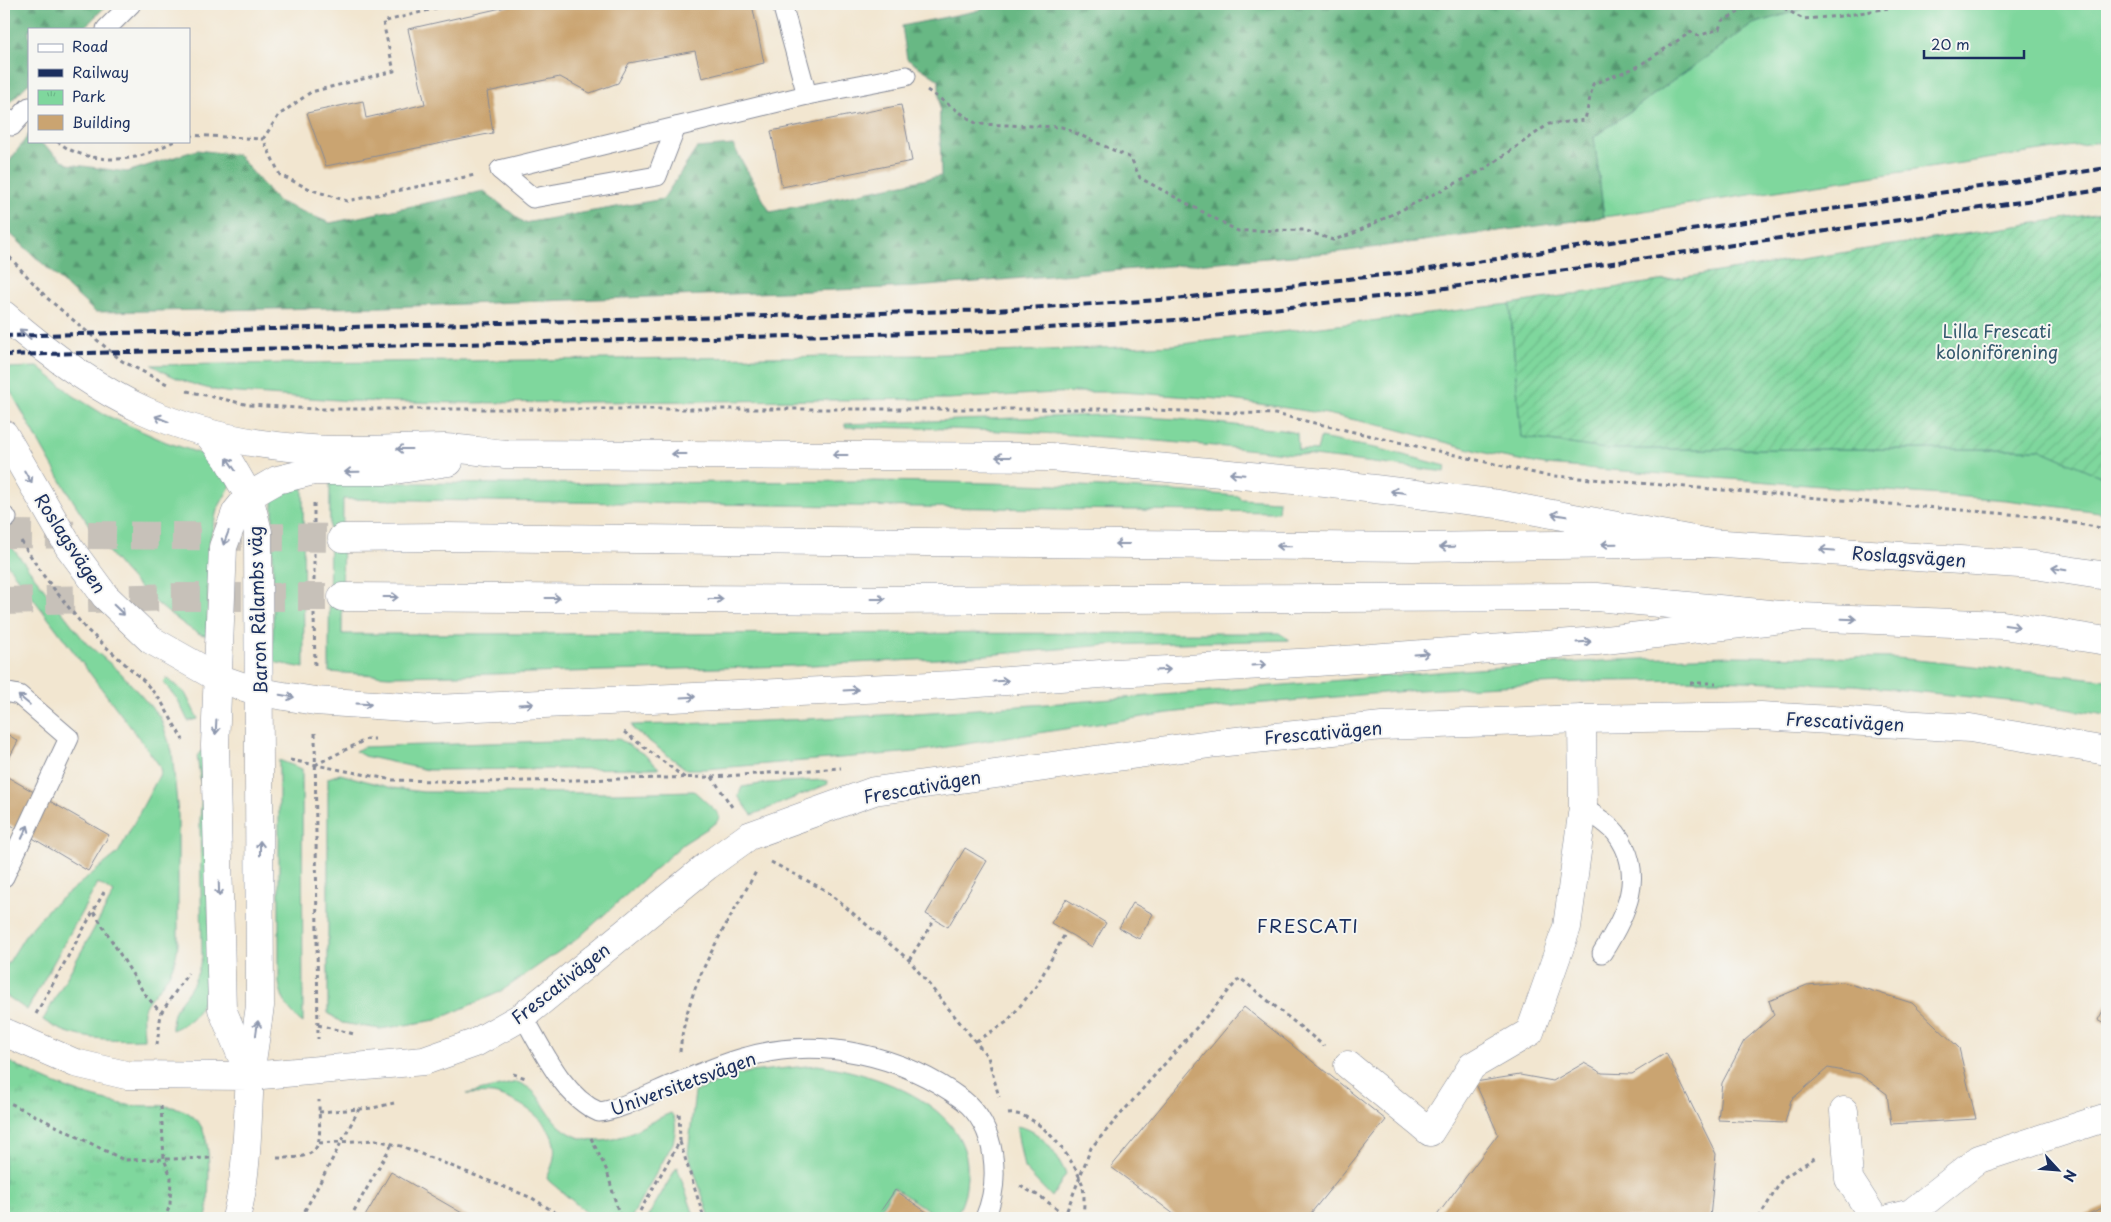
<svg xmlns="http://www.w3.org/2000/svg" width="2111" height="1222" viewBox="0 0 2111 1222" font-family="'Playpen Sans',sans-serif">
<style>
.grass{fill:#7fd79d;stroke:#4d837e}
.forest{fill:url(#forest-firs);stroke:#417471}
.park{fill:url(#park-tufts);stroke:#4d837e}
.garden{fill:url(#garden-furrows);stroke:#4d837e}
.building{fill:#caa471}
.lines{fill:none;stroke-linecap:round;stroke-linejoin:round}
.highway-tunnel{stroke:#c7c1b9;stroke-width:28;stroke-dasharray:28 14;stroke-linecap:butt}
.lane-casing{stroke:#868a97;stroke-width:21}
.street-casing{stroke:#868a97;stroke-width:29}
.secondary-casing{stroke:#868a97;stroke-width:29}
.primary-casing{stroke:#868a97;stroke-width:29}
.highway-casing{stroke:#868a97;stroke-width:29}
.path{stroke:#868a97;stroke-width:3;stroke-dasharray:4 4;stroke-linecap:butt}
.lane{stroke:#fff;stroke-width:19}
.street{stroke:#fff;stroke-width:28}
.secondary{stroke:#fff;stroke-width:28}
.primary{stroke:#fff;stroke-width:28}
.highway{stroke:#fff;stroke-width:28}
.rail{stroke:#1b2f5e;stroke-width:4;stroke-dasharray:8 4;stroke-linecap:butt}
.oneway{stroke:#8d97ae}
.labels{text-anchor:middle;dominant-baseline:central;stroke-width:4;stroke-linejoin:round;paint-order:stroke}
.park-label{font-size:18px;fill:#34596e;stroke:#f6f6f2}
.street-label{font-size:18px;fill:#1b2f5e;stroke:#f6f6f2}
.neighbourhood-label{font-size:19px;letter-spacing:1px;fill:#1b2f5e;stroke:#f6f6f2}
</style>
<defs>
<pattern id="forest-firs" width="22" height="20" patternUnits="userSpaceOnUse" patternTransform="scale(1.25)"><rect width="22" height="20" fill="#67b884"/><path d="M5 1l3.5 6h-7zM16 11l3.5 6h-7z" fill="#54966f"/></pattern>
<pattern id="park-tufts" width="24" height="20" patternUnits="userSpaceOnUse" patternTransform="scale(1.25)"><rect width="24" height="20" fill="#7fd79d"/><path d="M3 7l-1-3M5 7V3M7 7l1-3M15 17l-1-3M17 17v-4M19 17l1-3" fill="none" stroke="#6db98a"/></pattern>
<pattern id="garden-furrows" width="10" height="10" patternUnits="userSpaceOnUse" patternTransform="scale(1.25)"><rect width="10" height="10" fill="#7fd79d"/><path d="M-1 1l2-2M0 10L10 0M9 11l2-2" fill="none" stroke="#6db98a"/></pattern>
</defs>
<rect width="100%" height="100%" fill="#f6f6f2"/>
<filter id="ink" filterUnits="userSpaceOnUse"><feTurbulence type="fractalNoise" baseFrequency=".02" numOctaves="2"/><feDisplacementMap in="SourceGraphic" scale="10" xChannelSelector="R" yChannelSelector="G"/><feConvolveMatrix kernelMatrix="1 2 1 2 8 2 1 2 1" color-interpolation-filters="sRGB"/></filter>
<filter id="wash" filterUnits="userSpaceOnUse"><feTurbulence type="fractalNoise" baseFrequency=".0096" numOctaves="4" result="noise"/><feDisplacementMap in="SourceGraphic" scale="20" xChannelSelector="R" yChannelSelector="G"/><feGaussianBlur stdDeviation="1.12" result="paint"/><feColorMatrix in="noise" values="0 0 0 0 0 0 0 0 0 0 0 0 0 0 0 0 0 1.4 0 .05"/><feComposite in="paint" operator="in"/></filter>
<g filter="url(#wash)">
<rect width="100%" height="100%" fill="#f2e6d0"/>
<g class="grass">
<path d="M1820,4H2107V141L1604,217L1594,137L1753,24Z"/>
<path d="M1510,304L1521,437L1606,449H2039L2107,479V513L2006,500L1545,465L1493,455L1388,427L1327,414L1232,400L1122,392H1073L947,399L465,403L352,401L226,392C200,388 174,379 152,365L920,355L1174,345Z"/>
<path d="M38,367L74,396L103,414L166,442L205,455L216,464L231,485L217,510L209,544L207,635C199,636 188,627 181,622C97,564 54,465 4,380V368Z"/>
<path d="M1103,415L1178,419L1281,430L1297,433L1298,450L1317,451L1320,438L1380,449L1446,466L1445,472C1247,446 1045,428 845,427V424Z"/>
<path d="M856,481C984,482 1111,485 1239,496L1240,499L1279,501L1278,512L343,499L342,634L1279,633L1290,640L1107,645L937,659L791,666L455,675L389,676L329,672L330,482L516,484Z"/>
<path d="M303,487L304,668L273,662V500L292,489Z"/>
<path d="M4,537L86,643L120,672L160,717L172,751L178,815V943C177,958 172,971 163,983C156,993 146,1000 143,1012C142,1017 144,1032 144,1039C109,1040 73,1041 43,1020L114,893L98,883L27,1010L4,994V970L25,936L48,909L118,853L161,772L159,765L145,746L4,560Z"/>
<path d="M1731,656L1897,658L2107,680V715L2018,702L1854,685L1717,680L1602,681L1419,690L1242,705L1169,713L914,752L706,769H686L633,729L632,725C850,721 1067,703 1284,685C1433,672 1581,659 1731,656Z"/>
<path d="M167,678L185,693L198,719L188,721L178,700L163,682Z"/>
<path d="M619,739L645,755L659,768L428,770L364,756L355,751L364,747L391,746Z"/>
<path d="M206,750L210,969C205,999 202,1018 172,1030C172,1006 180,1005 191,987C197,978 199,968 202,957L200,820L202,792L197,756L201,751Z"/>
<path d="M279,760L302,769L303,1023C289,1013 282,1000 279,983Z"/>
<path d="M340,774L392,788L423,792L615,793L694,791L717,812L719,818L716,823L683,844L577,939L500,992L436,1020L380,1029L342,1023L328,1013V778Z"/>
<path d="M823,780L827,781L828,784L752,815L738,796L742,787L767,783Z"/>
<path d="M817,1065C872,1072 972,1104 967,1175C966,1191 964,1206 953,1218H940L894,1188L874,1218H710L688,1153L695,1092L731,1077L750,1072Z"/>
<path d="M517,1082C538,1090 539,1100 551,1116C558,1126 567,1133 578,1137C613,1151 639,1125 671,1113C678,1121 675,1133 673,1143L631,1218H593L549,1181L547,1178C552,1167 556,1156 554,1144C549,1118 517,1099 493,1094C484,1093 475,1094 466,1094Z"/>
<path d="M1016,1126C1041,1129 1056,1153 1066,1174L1052,1197L1024,1168Z"/>
<path d="M677,1167L695,1218H647Z"/>
</g>
<g class="forest">
<path d="M4,4H108L83,29H29V83L10,102L4,98Z"/>
<path d="M988,4H1820L1753,24L1594,137L1604,217L1340,252L915,287L384,307L95,312L4,228V169L29,134V141H38L68,164L127,172L197,150L238,155L277,201L330,223L484,191L524,223L663,199L697,148L733,145L770,212L941,176L939,80L907,59L902,26L981,10Z"/>
</g>
<path class="park" d="M4,1059C44,1080 83,1098 128,1105C152,1108 181,1099 199,1123C213,1142 208,1185 208,1208L206,1218H4Z"/>
<path class="garden" d="M2107,212V479L2039,449H1606L1521,437L1510,304Z"/>
<g id="blocks">
<g class="building">
<path d="M519,4H752L764,63L702,78L695,51L629,63L618,83L590,93L560,77L487,92L493,133L326,166L307,113L363,101L366,118L425,104L408,29Z"/>
<path d="M901,105L912,161L782,187L771,131Z"/>
<path d="M4,732L18,741L4,768Z"/>
<path d="M4,775L109,835L88,871L4,821Z"/>
<path d="M965,848L987,861L948,927L926,914Z"/>
<path d="M1066,899L1106,923L1092,947L1051,923Z"/>
<path d="M1133,903L1153,914L1139,939L1119,928Z"/>
<path d="M1843,982L1912,1003L1959,1048L1976,1119L1891,1124L1887,1094L1860,1074L1828,1068L1791,1100L1785,1123L1718,1120L1722,1083L1744,1041L1774,1015L1769,1001L1807,985Z"/>
<path d="M2107,1003V1025L2098,1020Z"/>
<path d="M1244,1007L1386,1120L1307,1218H1179L1111,1167Z"/>
<path d="M1666,1053L1716,1154L1710,1218H1435L1498,1134L1475,1082L1520,1075L1553,1081L1584,1063L1602,1073L1632,1074Z"/>
<path d="M391,1172L462,1213L472,1218H364Z"/>
<path d="M895,1190L935,1218H876Z"/>
<path d="M2107,1206V1218H2079Z"/>
</g>
</g>
</g>
<g filter="url(#ink)">
<use href="#blocks" fill-opacity="0" stroke="#868a97" stroke-width="1"/>
<g class="lines">
<g class="highway-tunnel">
<path d="M4,534L342,538"/>
<path d="M4,601L180,597H342"/>
</g>
<g class="lane-casing">
<g id="lane">
<path d="M782,4L807,95"/>
<path d="M106,29L131,4"/>
<path d="M4,115L12,126L29,107"/>
<path d="M500,170L807,95L906,76"/>
<path d="M500,170L533,198L657,176L676,127"/>
<path d="M4,516L7,518"/>
<path d="M4,692L19,695L69,738L4,877"/>
<path d="M1583,807C1593,815 1608,823 1616,833C1647,874 1626,915 1602,953"/>
<path d="M523,1016C542,1048 563,1097 599,1112C618,1111 656,1091 676,1083C700,1074 723,1063 747,1057C820,1036 903,1055 963,1100C997,1127 1001,1180 985,1218"/>
</g>
</g>
<g class="street-casing">
<g id="street">
<path d="M4,1032L75,1063L126,1075L250,1076C247,1124 248,1172 236,1218"/>
<path d="M1348,1065L1430,1132L1472,1066L1530,1032L1567,927L1583,807L1582,719"/>
<path d="M1844,1111L1849,1179L1874,1218"/>
<path d="M1891,1218L1911,1213L1979,1159L2107,1117"/>
</g>
</g>
<g class="secondary-casing">
<g id="secondary">
<path d="M249,496L236,512L223,547L215,745L222,1009L250,1076"/>
<path d="M249,496L258,532L260,1006L250,1075"/>
<path d="M250,1076L424,1061L475,1043L523,1016L707,866L749,836L874,791L1217,743L1382,726L1582,719L1761,716L1970,728L2107,751"/>
</g>
</g>
<g class="primary-casing">
<g id="primary">
<path d="M4,315C101,400 181,441 312,449C356,452 401,448 445,448C465,449 485,452 505,454L1051,457L1325,483L1498,504L1710,543L2034,565L2107,576"/>
<path d="M4,434L69,547L105,596L151,640L218,678L259,692L315,701L435,709L952,685L1114,673L1317,662L1597,641L1801,617L2003,625L2107,641"/>
<path d="M208,434L227,458L249,496L277,480L314,471H388L449,462"/>
</g>
</g>
<g class="highway-casing">
<g id="highway">
<path d="M342,538L442,537L1413,547L1710,543"/>
<path d="M342,597L870,600L1597,597L1801,617"/>
</g>
</g>
<g class="path">
<path d="M452,4L383,22L394,71L311,92L279,115L263,139L280,175L312,190L347,201L475,175"/>
<path d="M1777,4L1803,19L1842,16L1912,4"/>
<path d="M927,90L977,124L1062,127L1131,158L1140,178L1238,231L1304,230L1333,240L1352,234L1483,170L1549,124L1585,120L1593,84L1637,67L1691,32L1698,36L1719,29L1722,21L1754,4"/>
<path d="M189,135L263,139"/>
<path d="M57,141C76,158 110,162 135,157C148,155 163,146 175,141"/>
<path d="M4,251L47,298L122,361L167,384"/>
<path d="M187,391L249,405L314,409H1123L1275,414L1543,475L2033,516L2107,529"/>
<path d="M314,503V524"/>
<path d="M21,541L43,575L85,628L144,681L161,701L183,740"/>
<path d="M314,553V581"/>
<path d="M314,613L315,669"/>
<path d="M1690,683H1716"/>
<path d="M624,732L685,778"/>
<path d="M315,733L318,1039"/>
<path d="M290,760L393,780L482,782L712,777L841,768"/>
<path d="M315,765L367,739H375"/>
<path d="M712,777L734,810"/>
<path d="M771,862L825,890L909,960L988,1057L999,1097"/>
<path d="M94,912L144,993L161,1013"/>
<path d="M909,960L935,919"/>
<path d="M36,1014L104,892"/>
<path d="M318,1025L354,1034"/>
<path d="M976,1041L1007,1022L1037,985L1066,932"/>
<path d="M157,1045L161,1013L188,973"/>
<path d="M680,1052C686,984 725,928 757,870"/>
<path d="M513,1074L526,1078"/>
<path d="M4,1100L124,1160L214,1158"/>
<path d="M161,1106L164,1159L171,1177L170,1205L165,1218"/>
<path d="M319,1112L373,1108L394,1103"/>
<path d="M1008,1114C1038,1110 1073,1158 1082,1183C1085,1193 1084,1207 1083,1218"/>
<path d="M591,1138L607,1171L620,1218"/>
<path d="M680,1142L704,1218"/>
<path d="M319,1143L376,1140L401,1146L532,1198L564,1218"/>
<path d="M277,1158C328,1159 319,1143 319,1100"/>
<path d="M1020,1186L1041,1197L1065,1215"/>
<path d="M301,1218L359,1109"/>
<path d="M350,1218L392,1144"/>
<path d="M636,1218L680,1141L679,1110"/>
<path d="M1064,1218L1091,1148L1240,978L1324,1046"/>
<path d="M1759,1218L1783,1178L1816,1157"/>
</g>
<use href="#lane" class="lane"/>
<use href="#street" class="street"/>
<use href="#secondary" class="secondary"/>
<use href="#primary" class="primary"/>
<use href="#highway" class="highway"/>
<g class="rail">
<path d="M4,336L997,310L1174,299L1409,272L2107,168"/>
<path d="M4,355L997,331L1177,320L1412,293L2107,189"/>
</g>
</g>
<defs><path id="oneway-shaft" d="M-6 0H5M1.5-3L5.5 0L1.5 3" fill="none" stroke-width="1.6" stroke-linecap="round" stroke-linejoin="round" transform="scale(1.25)"/></defs>
<g class="oneway">
<use href="#oneway-shaft" transform="translate(25 334) rotate(-139)"/>
<use href="#oneway-shaft" transform="translate(162 419) rotate(-158)"/>
<use href="#oneway-shaft" transform="translate(404 449) rotate(180)"/>
<use href="#oneway-shaft" transform="translate(679 454) rotate(-180)"/>
<use href="#oneway-shaft" transform="translate(840 455) rotate(-180)"/>
<use href="#oneway-shaft" transform="translate(1003 457) rotate(-180)"/>
<use href="#oneway-shaft" transform="translate(231 464) rotate(-124)"/>
<use href="#oneway-shaft" transform="translate(352 472) rotate(179)"/>
<use href="#oneway-shaft" transform="translate(1237 474) rotate(-175)"/>
<use href="#oneway-shaft" transform="translate(28 477) rotate(60)"/>
<use href="#oneway-shaft" transform="translate(1398 492) rotate(-173)"/>
<use href="#oneway-shaft" transform="translate(1559 515) rotate(-170)"/>
<use href="#oneway-shaft" transform="translate(226 538) rotate(111)"/>
<use href="#oneway-shaft" transform="translate(1122 544) rotate(-180)"/>
<use href="#oneway-shaft" transform="translate(1609 544) rotate(179)"/>
<use href="#oneway-shaft" transform="translate(1284 546) rotate(-179)"/>
<use href="#oneway-shaft" transform="translate(1447 547) rotate(179)"/>
<use href="#oneway-shaft" transform="translate(1827 550) rotate(-176)"/>
<use href="#oneway-shaft" transform="translate(2059 569) rotate(-171)"/>
<use href="#oneway-shaft" transform="translate(391 597)"/>
<use href="#oneway-shaft" transform="translate(553 598)"/>
<use href="#oneway-shaft" transform="translate(716 599)"/>
<use href="#oneway-shaft" transform="translate(878 599)"/>
<use href="#oneway-shaft" transform="translate(119 610) rotate(44)"/>
<use href="#oneway-shaft" transform="translate(1849 619) rotate(2)"/>
<use href="#oneway-shaft" transform="translate(2012 626) rotate(8)"/>
<use href="#oneway-shaft" transform="translate(1584 642) rotate(-4)"/>
<use href="#oneway-shaft" transform="translate(1422 654) rotate(-4)"/>
<use href="#oneway-shaft" transform="translate(1259 665) rotate(-3)"/>
<use href="#oneway-shaft" transform="translate(1163 670) rotate(-3)"/>
<use href="#oneway-shaft" transform="translate(1001 681) rotate(-4)"/>
<use href="#oneway-shaft" transform="translate(851 690) rotate(-3)"/>
<use href="#oneway-shaft" transform="translate(287 696) rotate(10)"/>
<use href="#oneway-shaft" transform="translate(688 697) rotate(-3)"/>
<use href="#oneway-shaft" transform="translate(24 700) rotate(-141)"/>
<use href="#oneway-shaft" transform="translate(364 704) rotate(3)"/>
<use href="#oneway-shaft" transform="translate(526 704) rotate(-3)"/>
<use href="#oneway-shaft" transform="translate(216 727) rotate(93)"/>
<use href="#oneway-shaft" transform="translate(25 832) rotate(-65)"/>
<use href="#oneway-shaft" transform="translate(260 848) rotate(-90)"/>
<use href="#oneway-shaft" transform="translate(219 889) rotate(88)"/>
<use href="#oneway-shaft" transform="translate(257 1028) rotate(-82)"/>
</g>
</g>
<g class="labels">
<g class="park-label">
<text x="1997" y="330">Lilla Frescati<tspan x="1997" dy="21">koloniförening</tspan></text>
</g>
<g class="street-label">
<text transform="translate(71 543) rotate(57)">Roslagsvägen</text>
<text transform="translate(1909 556) rotate(4)">Roslagsvägen</text>
<text transform="translate(257 610) rotate(-92)">Baron Rålambs väg</text>
<text transform="translate(1845 721) rotate(3)">Frescativägen</text>
<text transform="translate(1323 732) rotate(-5)">Frescativägen</text>
<text transform="translate(922 786) rotate(-10)">Frescativägen</text>
<text transform="translate(560 983) rotate(-38)">Frescativägen</text>
<text transform="translate(683 1083) rotate(-20)">Universitetsvägen</text>
</g>
<g class="neighbourhood-label">
<text x="1308" y="925">FRESCATI</text>
</g>
</g>
<rect width="2111" height="1222" fill="none" stroke="#f6f6f2" stroke-width="20"/>
<rect x="28" y="28" width="162" height="115" fill="#f6f6f2" stroke="#9ea6b7"/>
<rect x="38" y="44" width="25" height="8" fill="#ffffff" stroke="#9ea6b7"/>
<text x="72" y="52" font-size="15" fill="#1b2f5e">Road</text>
<rect x="38" y="69" width="25" height="8" fill="#1b2f5e" stroke="#9ea6b7"/>
<text x="72" y="78" font-size="15" fill="#1b2f5e">Railway</text>
<rect x="38" y="90" width="25" height="15" fill="url(#park-tufts)" stroke="#9ea6b7"/>
<text x="72" y="102" font-size="15" fill="#1b2f5e">Park</text>
<rect x="38" y="115" width="25" height="15" fill="#caa471" stroke="#9ea6b7"/>
<text x="72" y="128" font-size="15" fill="#1b2f5e">Building</text>
<g transform="translate(2058 1170) rotate(116)" stroke="#f6f6f2" stroke-width="4" paint-order="stroke">
<path d="M0-4L9 19L0 12L-9 19Z" fill="#1b2f5e"/>
<text y="-8" font-size="14" font-weight="bold" text-anchor="middle" fill="#1b2f5e">N</text>
</g>
<path d="M1924 50v8h100v-8" fill="none" stroke="#1b2f5e" stroke-width="2.5"/>
<text x="1931" y="50" font-size="15" fill="#1b2f5e" stroke="#f6f6f2" stroke-width="4" paint-order="stroke">20 m</text>
</svg>
